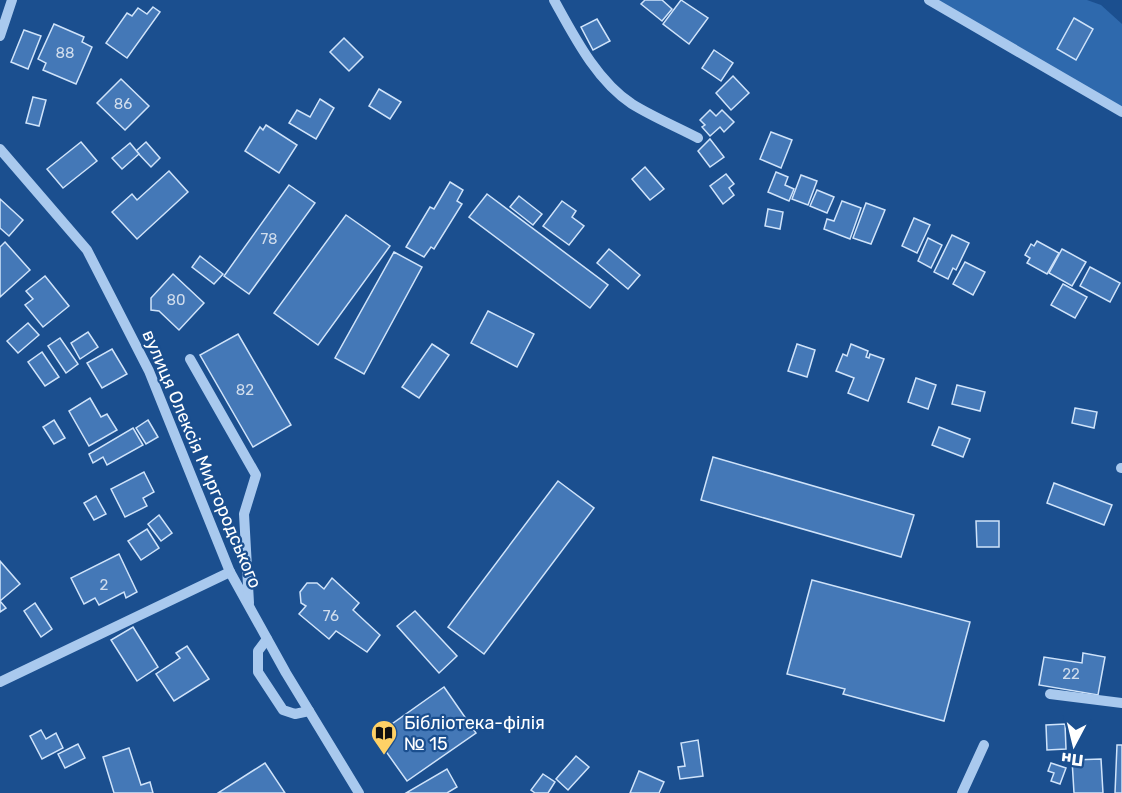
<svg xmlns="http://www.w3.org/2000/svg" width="1122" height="793" viewBox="0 0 1122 793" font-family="Rubik,sans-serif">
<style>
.green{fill:#2e69ad}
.building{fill:#4478b7;stroke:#cfe3fa;stroke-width:1.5}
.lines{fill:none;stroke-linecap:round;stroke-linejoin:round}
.minor{stroke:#a9c9ee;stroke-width:10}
.labels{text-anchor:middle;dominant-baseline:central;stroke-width:4.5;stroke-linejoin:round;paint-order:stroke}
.number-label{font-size:15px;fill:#d0dded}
.street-label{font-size:18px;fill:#fff;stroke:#1b4f8f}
.poi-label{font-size:18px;fill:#fff;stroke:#1b4f8f;text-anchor:start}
</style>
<rect width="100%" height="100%" fill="#1b4f8f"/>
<path class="green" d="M929,0H1087L1101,5L1122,24V112Z"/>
<g class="building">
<path d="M645,0H662L672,9L662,21L641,4Z"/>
<path d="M681,0L708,18L689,44L663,24Z"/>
<path d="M153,7L160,12L127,58L106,43L127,13L132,16L138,8L147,14Z"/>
<path d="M1074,18L1093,29L1076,60L1057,49Z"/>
<path d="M597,19L610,41L593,50L581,27Z"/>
<path d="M54,24L84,37L82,42L92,47L76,84L43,70L46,63L38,59Z"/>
<path d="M24,30L41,36L28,69L11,62Z"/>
<path d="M344,38L363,57L349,71L330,52Z"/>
<path d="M714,50L733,63L721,81L702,68Z"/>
<path d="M733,76L749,93L731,110L716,93Z"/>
<path d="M121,79L149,106L125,130L97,103Z"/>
<path d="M379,89L401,102L390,119L369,106Z"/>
<path d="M33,97L46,100L39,126L26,123Z"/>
<path d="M320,99L334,108L316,139L289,123L297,110L310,117Z"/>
<path d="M710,110L716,116L722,110L734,122L724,132L720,127L710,136L702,127L705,125L700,120Z"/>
<path d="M266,125L297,145L279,173L245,151L260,127L263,130Z"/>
<path d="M771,132L792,140L781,168L760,159Z"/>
<path d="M710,139L724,157L710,167L698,151Z"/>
<path d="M81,142L97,161L63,188L47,169Z"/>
<path d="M146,142L160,158L151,167L136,151Z"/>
<path d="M130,143L139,154L122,169L112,158Z"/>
<path d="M645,167L664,189L650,200L632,179Z"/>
<path d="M169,171L188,192L137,239L112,212L132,194L137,200Z"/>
<path d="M776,172L788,177L785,185L794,189L789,201L768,192Z"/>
<path d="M726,174L734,184L729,188L734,195L723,204L710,186Z"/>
<path d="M801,175L817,181L808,205L792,199Z"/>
<path d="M450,182L463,190L457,201L462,204L434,249L431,247L424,257L406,247L430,207L434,209Z"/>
<path d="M289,185L315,203L249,294L224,276Z"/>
<path d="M817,190L834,197L827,213L810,206Z"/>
<path d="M487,194L608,285L590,308L469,217Z"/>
<path d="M519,196L542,214L533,225L510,207Z"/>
<path d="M0,199L23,220L9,236L0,228Z"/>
<path d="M562,201L576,211L572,217L584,226L569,245L543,226Z"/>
<path d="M842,201L861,208L850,239L824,229L827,219L834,221Z"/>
<path d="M866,203L885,210L871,244L853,238Z"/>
<path d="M768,209L783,212L780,229L765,226Z"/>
<path d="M346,215L390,246L318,345L274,313Z"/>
<path d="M914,218L930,225L917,253L902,246Z"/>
<path d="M952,235L969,243L956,270L953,268L948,279L934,272Z"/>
<path d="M928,238L942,245L931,268L918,261Z"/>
<path d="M1037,241L1059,253L1047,274L1027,263L1030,258L1025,255L1031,244L1034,246Z"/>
<path d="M5,242L30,270L0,297V247Z"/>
<path d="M609,249L640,275L628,289L597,263Z"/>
<path d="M1062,249L1086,262L1072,286L1049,273Z"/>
<path d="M394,252L422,267L364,374L335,358Z"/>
<path d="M200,256L223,274L214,284L192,267Z"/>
<path d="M965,262L985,272L973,295L953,284Z"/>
<path d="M1090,267L1120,283L1110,302L1080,286Z"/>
<path d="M173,274L204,303L179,330L159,311L151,310V298Z"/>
<path d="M45,276L69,306L43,327L25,305L33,299L26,291Z"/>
<path d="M1063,284L1087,297L1075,318L1051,305Z"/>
<path d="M488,311L534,334L517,367L471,343Z"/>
<path d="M28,323L39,335L18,353L7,341Z"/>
<path d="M88,332L98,347L80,359L71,343Z"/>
<path d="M238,334L291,425L253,447L200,355Z"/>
<path d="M60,338L78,364L66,373L48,346Z"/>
<path d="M432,344L449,355L419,398L402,387Z"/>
<path d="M797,344L815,350L807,377L788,371Z"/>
<path d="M851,344L868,351L866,357L869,358L870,354L884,359L868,401L848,393L854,378L836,371L843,354L847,356Z"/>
<path d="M112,349L127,374L102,388L87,363Z"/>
<path d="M42,352L59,377L45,386L28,362Z"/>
<path d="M916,378L936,385L928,409L908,402Z"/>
<path d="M957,385L985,392L980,411L952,404Z"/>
<path d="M90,398L101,417L107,414L117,430L89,446L69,411Z"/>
<path d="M1075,408L1097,412L1094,428L1072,423Z"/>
<path d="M54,420L65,438L54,444L43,427Z"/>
<path d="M148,420L158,437L146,444L136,428Z"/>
<path d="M939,427L970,439L963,457L932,445Z"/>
<path d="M133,428L143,445L107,465L103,457L93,463L89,454Z"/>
<path d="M713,457L914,515L901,557L701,500Z"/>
<path d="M144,472L154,492L143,498L147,506L125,517L111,489Z"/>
<path d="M558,481L594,508L484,654L448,627Z"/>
<path d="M1054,483L1112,505L1104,525L1047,503Z"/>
<path d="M96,496L106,514L94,520L84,503Z"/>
<path d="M159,515L172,533L161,541L148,524Z"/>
<path d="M976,521H999V547H977Z"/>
<path d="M147,529L159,548L141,560L128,541Z"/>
<path d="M119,554L137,592L126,598L124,592L99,605L95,598L84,604L71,578Z"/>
<path d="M0,561L20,584L0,601L6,608L0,612Z"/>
<path d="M332,578L359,603L353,610L380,635L367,652L336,631L329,639L299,614L306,606L301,603L300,592L307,583H317L324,589Z"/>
<path d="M812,580L970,622L944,721L843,694L845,689L787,674Z"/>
<path d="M35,603L52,629L41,637L24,611Z"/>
<path d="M415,611L457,656L439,673L397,626Z"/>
<path d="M133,627L158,667L137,681L111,640Z"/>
<path d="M187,646L209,679L174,701L156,674L180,658L176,653Z"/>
<path d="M1083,653L1105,657L1098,695L1039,685L1044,657L1082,663Z"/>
<path d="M444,687L476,733L407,781L375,736Z"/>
<path d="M1065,724L1066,749L1047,750L1046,725Z"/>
<path d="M41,730L46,739L56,733L63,748L42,759L30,736Z"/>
<path d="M698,740L703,776L680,779L678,767L685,766L681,743Z"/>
<path d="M78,744L85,758L65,768L58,754Z"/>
<path d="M1117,745H1122V793H1115Z"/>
<path d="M129,748L141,785L150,782L153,793H114L103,757Z"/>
<path d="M576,756L589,767L568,790L556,779Z"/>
<path d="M1101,759L1103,793H1074L1072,760Z"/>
<path d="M265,763L285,793H218Z"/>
<path d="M1051,763L1066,768L1060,784L1051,781L1054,773L1048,771Z"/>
<path d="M447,769L457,787L447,793H406Z"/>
<path d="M639,771L664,782L659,793H630Z"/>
<path d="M543,774L555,782L548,793H535L531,790Z"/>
</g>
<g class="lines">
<g class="minor">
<path d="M554,0C574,36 596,80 632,104C653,117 677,127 698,138"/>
<path d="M929,0L1122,112"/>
<path d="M0,36L12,0"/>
<path d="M0,149L87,250L149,371L230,572L286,673L359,793"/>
<path d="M190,359L256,475L244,514L249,603"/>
<path d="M1121,468H1122"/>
<path d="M267,639L258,651V672L283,710L295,714L309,711"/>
<path d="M0,682L230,572"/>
<path d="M1050,694L1122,703"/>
<path d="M962,793L984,745"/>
</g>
</g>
<defs>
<g id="library-pin" transform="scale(1.35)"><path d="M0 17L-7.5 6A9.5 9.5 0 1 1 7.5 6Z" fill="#ffd166" stroke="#1b4f8f"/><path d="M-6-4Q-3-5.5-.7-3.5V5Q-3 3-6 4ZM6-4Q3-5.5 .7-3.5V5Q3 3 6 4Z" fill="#111"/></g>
</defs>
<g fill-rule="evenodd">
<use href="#library-pin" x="384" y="733"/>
</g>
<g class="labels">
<g class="number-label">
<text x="65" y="53">88</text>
<text x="123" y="104">86</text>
<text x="269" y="239">78</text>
<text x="176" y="300">80</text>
<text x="245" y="390">82</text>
<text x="104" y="585">2</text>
<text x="331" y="616">76</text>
<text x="1071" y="674">22</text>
</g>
<g class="street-label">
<text transform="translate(202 459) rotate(67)">вулиця Олексія Миргородського</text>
</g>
<g class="poi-label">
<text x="404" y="723">Бібліотека-філія<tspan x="404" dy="21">№ 15</tspan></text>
</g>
</g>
<g transform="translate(1074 745) rotate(187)" stroke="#1b4f8f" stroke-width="4.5" paint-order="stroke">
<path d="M0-4.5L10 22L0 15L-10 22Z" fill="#ffffff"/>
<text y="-9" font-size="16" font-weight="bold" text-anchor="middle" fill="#ffffff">Пн</text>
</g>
</svg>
